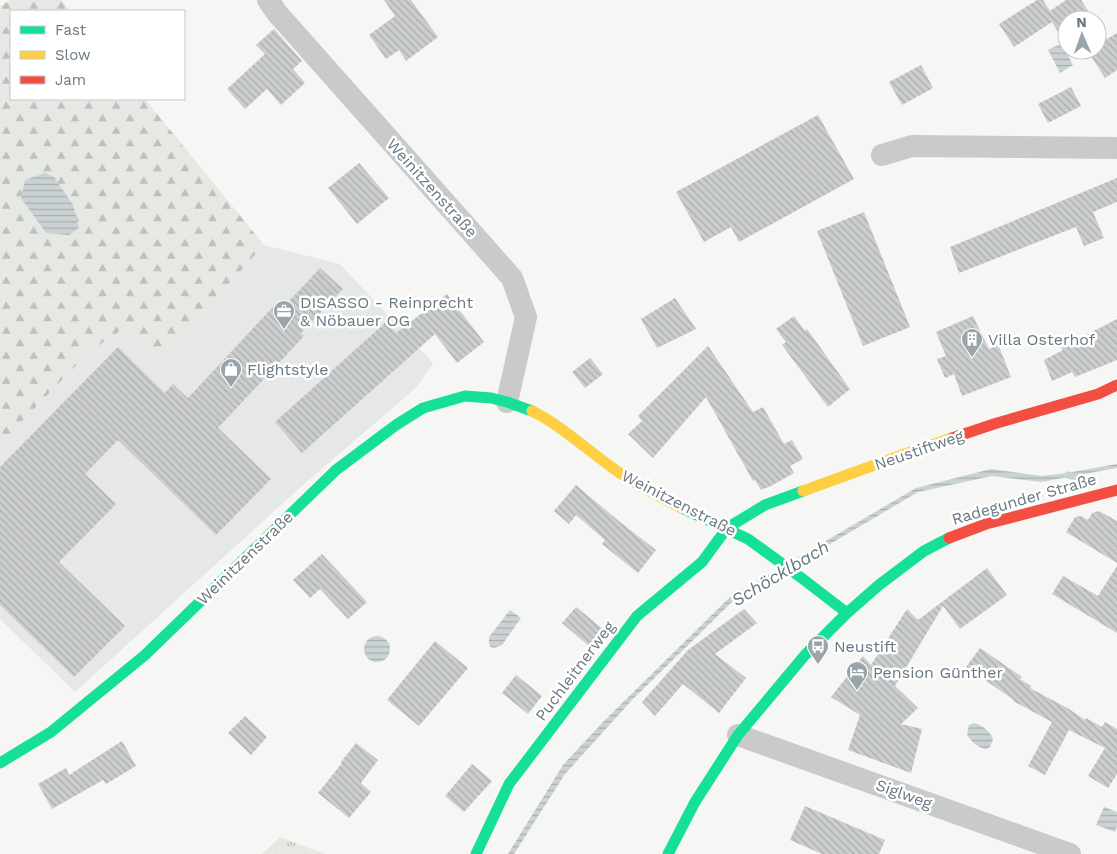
<svg xmlns="http://www.w3.org/2000/svg" width="1117" height="854" viewBox="0 0 1117 854" font-family="'Work Sans',sans-serif">
<style>
.built{fill:#e6e8e8}
.grass{fill:url(#grass-tufts)}
.forest{fill:url(#forest-firs)}
.water{fill:url(#water-rules)}
.lines{fill:none;stroke-linecap:round;stroke-linejoin:round}
.stream{stroke:#cad2d4;stroke-width:7}
.building{fill:url(#building-back-hatch)}
.street{stroke:#c9caca;stroke-width:22}
.fast{stroke:#16e098;stroke-width:11}
.slow{stroke:#ffcf43;stroke-width:11}
.jam{stroke:#f24e42;stroke-width:11}
.labels{text-anchor:middle;dominant-baseline:central;stroke-width:5;stroke-linejoin:round;paint-order:stroke}
.street-label{font-size:16px;fill:#687883;stroke:#fff}
.poi-label{font-size:16px;fill:#687883;stroke:#fff;text-anchor:start}
.water-label{font-size:18px;font-style:italic;fill:#64797f;stroke:#fff}
</style>
<defs>
<pattern id="grass-tufts" width="24" height="20" patternUnits="userSpaceOnUse" patternTransform="scale(1.25)"><rect width="24" height="20" fill="#e5e8e3"/><path d="M3 7l-1-3M5 7V3M7 7l1-3M15 17l-1-3M17 17v-4M19 17l1-3" fill="none" stroke="#bdc1bd"/></pattern>
<pattern id="forest-firs" width="22" height="20" patternUnits="userSpaceOnUse" patternTransform="scale(1.25)"><rect width="22" height="20" fill="#e5e8e3"/><path d="M5 1l3.5 6h-7zM16 11l3.5 6h-7z" fill="#bdc1bd"/></pattern>
<pattern id="water-rules" width="6" height="5" patternUnits="userSpaceOnUse" patternTransform="scale(1.25)"><rect width="6" height="5" fill="#cad2d4"/><path d="M0 2.5h6" fill="none" stroke="#a8afb1"/></pattern>
<pattern id="building-back-hatch" width="6" height="6" patternUnits="userSpaceOnUse" patternTransform="scale(1.25)"><rect width="6" height="6" fill="#cccece"/><path d="M-1 5l2 2M0 0l6 6M5-1l2 2" fill="none" stroke="#a9acad"/></pattern>
</defs>
<rect width="100%" height="100%" fill="#f6f6f5"/>
<path class="built" d="M264,245L340,264L433,363L417,387L303,485L75,692L0,619V444L89,352L127,325L162,358Z"/>
<path class="grass" d="M280,837L325,854H262Z"/>
<path class="forest" d="M11,0H61L70,11H11V99H145L264,245L162,358L127,326L89,352L0,444V6Z"/>
<g class="water">
<path d="M1062,43L1073,65L1060,73L1048,50Z"/>
<path d="M45,173L54,177L73,205L79,228L69,235L46,233L21,198L25,180Z"/>
<path d="M1117,464V468L1041,482L992,476L918,492L732,602L633,699L565,774L514,854H508L563,765L603,722L729,598L916,488L991,469L1042,476L1067,473Z"/>
<path d="M510,610L521,618L502,645L494,648L490,647L489,643V637Z"/>
<circle cx="377" cy="649" r="13"/>
<path d="M974,723C982,725 990,731 993,739L990,747L987,749C979,749 970,741 967,734L969,725Z"/>
<path d="M1104,807L1117,812V826L1115,832L1096,825Z"/>
</g>
<g class="lines">
<path class="stream" d="M1068,475L1084,479"/>
</g>
<g class="building">
<path d="M384,0H411L438,37L406,61L399,50L386,59L369,35L395,16Z"/>
<path d="M1037,0H1043L1050,11L1066,0H1081L1094,20H1067V31L1060,35L1052,22L1014,47L999,24Z"/>
<path d="M1097,24L1107,39L1117,33V70L1105,78L1087,50H1097Z"/>
<path d="M274,29L302,61L293,69L305,83L281,105L267,89L245,109L227,89L265,54L256,45Z"/>
<path d="M921,65L933,88L902,105L889,82Z"/>
<path d="M1071,87L1081,106L1048,123L1038,104Z"/>
<path d="M818,115L854,179L739,242L731,227L704,242L676,192Z"/>
<path d="M359,163L389,198L357,224L328,188Z"/>
<path d="M1117,178V202L1093,212L1104,238L1084,246L1076,227L959,273L950,247Z"/>
<path d="M864,212L910,327L863,346L817,231Z"/>
<path d="M320,268L343,289L301,333L304,336L218,428L271,479L216,535L118,440L85,474L116,504L59,562L125,626L74,677L0,605V467L118,347L165,393L173,384L188,398L273,307L279,312Z"/>
<path d="M447,294L484,342L457,363L435,334L302,453L275,422L386,322L396,333Z"/>
<path d="M675,298L696,329L657,348L641,319Z"/>
<path d="M794,316L805,331L807,329L850,389L828,407L782,345L786,342L776,329Z"/>
<path d="M973,316L989,349L998,344L1011,377L962,396L954,374L945,378L937,359L946,356L936,332Z"/>
<path d="M1117,319V360L1075,377L1072,372L1052,381L1044,360L1063,350L1061,348Z"/>
<path d="M708,346L753,412L763,407L784,444L792,440L803,459L790,466L794,473L771,486L761,490L755,480L753,481L706,397L653,458L628,434L642,421L638,416Z"/>
<path d="M590,358L603,374L585,388L572,372Z"/>
<path d="M576,485L620,522L656,550L638,573L602,544L605,540L576,515L569,524L554,511Z"/>
<path d="M1099,511L1117,521V563L1066,532L1075,517L1081,516L1088,520L1092,513Z"/>
<path d="M322,554L367,602L348,619L320,589L310,598L293,580Z"/>
<path d="M1117,566V633L1052,594L1063,576L1098,596Z"/>
<path d="M987,568L1007,595L960,629L943,606L895,686L918,708L901,724L922,729L911,773L848,750L860,715L831,697L863,656L871,665L907,609L918,620Z"/>
<path d="M576,607L604,630L590,647L562,623Z"/>
<path d="M744,609L757,623L715,654L746,678L719,713L683,684L655,716L642,702L688,650Z"/>
<path d="M435,641L468,668L419,726L387,700Z"/>
<path d="M980,648L1022,677L1020,679L1031,686L1030,688L1069,709L1085,720L1086,718L1102,727L1105,722L1117,729V774L1108,788L1088,776L1105,748L1069,730L1045,775L1028,766L1052,722L1013,701L1014,700L966,667Z"/>
<path d="M516,675L542,696L528,714L502,693Z"/>
<path d="M245,716L267,737L251,755L228,733Z"/>
<path d="M122,741L136,766L106,784L103,780L52,809L38,784L66,768L69,775Z"/>
<path d="M356,743L378,760L361,783L371,792L349,818L318,793L342,763L341,762Z"/>
<path d="M472,764L492,781L464,812L445,796Z"/>
<path d="M805,806L885,840L879,854H822L790,840Z"/>
</g>
<g class="lines">
<g class="street">
<path d="M268,0L277,13L512,278L526,317L507,402"/>
<path d="M882,155L912,146L1117,148"/>
<path d="M738,735L1070,854"/>
</g>
<g class="fast">
<path d="M682,508L748,539L799,576L847,613"/>
<path d="M0,763L51,732L145,655L336,470L396,425L423,408L465,396L491,398L507,402L532,411"/>
<path d="M476,854L509,784L637,616L702,562L727,528L765,505L803,491"/>
<path d="M668,854L695,802L738,735L805,655L847,613L879,585L924,551L949,538"/>
</g>
<g class="slow">
<path d="M532,411C559,424 589,451 614,469C634,483 660,497 682,508"/>
<path d="M803,491L902,455L952,438"/>
</g>
<g class="jam">
<path d="M952,438L997,423L1098,394L1117,385"/>
<path d="M949,538L986,524L1117,490"/>
</g>
</g>
<defs>
<g id="office-pin" transform="scale(1.125)"><path d="M0 17L-7.5 6A9.5 9.5 0 1 1 7.5 6Z" fill="#9aa4ab" stroke="#fff"/><path d="M-6-3h4V-5.5h4V-3h4V5H-6ZM-1-4.5V-3h2v-1.5ZM-6 0V1H6V0Z" fill="#fff"/></g>
<g id="building-pin" transform="scale(1.125)"><path d="M0 17L-7.5 6A9.5 9.5 0 1 1 7.5 6Z" fill="#9aa4ab" stroke="#fff"/><path d="M-4-6H4V6H1V3H-1V6H-4ZM-2.5-4.3h1.7v1.8h-1.7ZM.8-4.3h1.7v1.8H.8ZM-2.5-1h1.7V.8h-1.7ZM.8-1h1.7V.8H.8Z" fill="#fff"/></g>
<g id="shop-pin" transform="scale(1.125)"><path d="M0 17L-7.5 6A9.5 9.5 0 1 1 7.5 6Z" fill="#9aa4ab" stroke="#fff"/><path d="M-5-2.5h2.3a2.7 3.5 0 0 1 5.4 0H5L5.5 6h-11ZM-1.5-2.5h3a1.5 2.3 0 0 0-3 0Z" fill="#fff"/></g>
<g id="bus-pin" transform="scale(1.125)"><path d="M0 17L-7.5 6A9.5 9.5 0 1 1 7.5 6Z" fill="#9aa4ab" stroke="#fff"/><path d="M-5-6H5V4H4V6H2V4H-2V6H-4V4H-5ZM-3.5-4V0h7V-4ZM-3.5 1.2v1.5H-2V1.2ZM2 1.2v1.5H3.5V1.2Z" fill="#fff"/></g>
<g id="hotel-pin" transform="scale(1.125)"><path d="M0 17L-7.5 6A9.5 9.5 0 1 1 7.5 6Z" fill="#9aa4ab" stroke="#fff"/><path d="M-6-4.5h1.5V1H6V5H4.5V3h-9V5H-6ZM-4 0a1.8 1.8 0 1 1 3.6 0ZM.5 0V-2.5h3Q6-2.5 6 0Z" fill="#fff"/></g>
</defs>
<g fill-rule="evenodd">
<use href="#office-pin" x="284" y="311"/>
<use href="#building-pin" x="972" y="339"/>
<use href="#shop-pin" x="231" y="369"/>
<use href="#bus-pin" x="818" y="646"/>
<use href="#hotel-pin" x="857" y="672"/>
</g>
<g class="labels">
<g class="street-label">
<text transform="translate(432 188) rotate(48)">Weinitzenstraße</text>
<text transform="translate(919 450) rotate(-19)">Neustiftweg</text>
<text transform="translate(1024 499) rotate(-16)">Radegunder Straße</text>
<text transform="translate(679 503) rotate(27)">Weinitzenstraße</text>
<text transform="translate(245 558) rotate(-44)">Weinitzenstraße</text>
<text transform="translate(575 671) rotate(-53)">Puchleitnerweg</text>
<text transform="translate(904 794) rotate(20)">Siglweg</text>
</g>
<g class="poi-label">
<text x="300" y="302">DISASSO - Reinprecht<tspan x="300" dy="18">&amp; Nöbauer OG</tspan></text>
<text x="988" y="339">Villa Osterhof</text>
<text x="247" y="369">Flightstyle</text>
<text x="834" y="646">Neustift</text>
<text x="873" y="672">Pension Günther</text>
</g>
<g class="water-label">
<text transform="translate(780 573) rotate(-31)">Schöcklbach</text>
</g>
</g>
<rect x="10" y="10" width="175" height="90" fill="#ffffff" stroke="#c3c9cd"/>
<rect x="20" y="26" width="25" height="8" fill="#16e098" stroke="#c3c9cd"/>
<text x="55" y="35" font-size="15" fill="#687883">Fast</text>
<rect x="20" y="51" width="25" height="8" fill="#ffcf43" stroke="#c3c9cd"/>
<text x="55" y="60" font-size="15" fill="#687883">Slow</text>
<rect x="20" y="76" width="25" height="8" fill="#f24e42" stroke="#c3c9cd"/>
<text x="55" y="85" font-size="15" fill="#687883">Jam</text>
<g transform="translate(1082 35) rotate(358)"><circle r="24" fill="#ffffff" stroke="#c3c9cd"/>
<path d="M0-4L9 19L0 12L-9 19Z" fill="#9aa4ab"/>
<text y="-8" font-size="14" font-weight="bold" text-anchor="middle" fill="#687883">N</text>
</g>
</svg>
